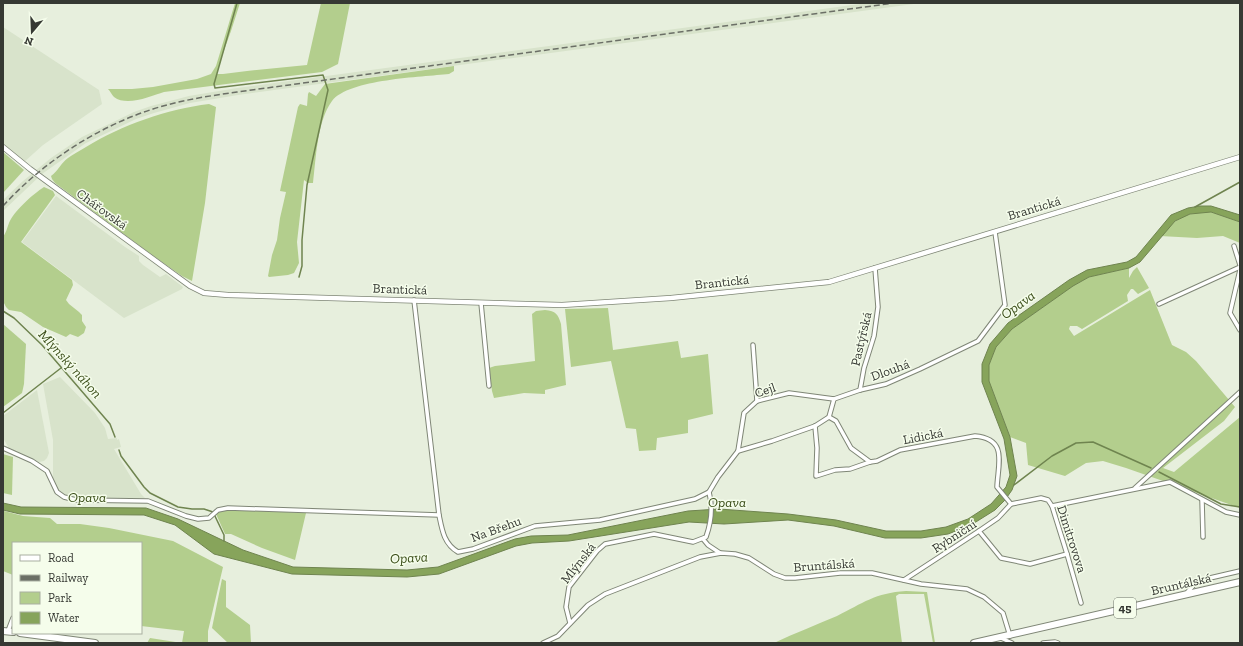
<svg xmlns="http://www.w3.org/2000/svg" width="1243" height="646" viewBox="0 0 1243 646" font-family="'Zilla Slab',serif">
<style>
.built{fill:#d8e3cb}
.green{fill:#b3ce8d}
.water{fill:#87a45b;stroke:#6f844f}
.lines{fill:none;stroke-linecap:round;stroke-linejoin:round}
.stream{stroke:#6f844f;stroke-width:1.5}
.minor-casing{stroke:#7f8676;stroke-width:5.5}
.tertiary-casing{stroke:#7f8676;stroke-width:6}
.primary-casing{stroke:#7f8676;stroke-width:8}
.minor{stroke:#fff;stroke-width:3.5}
.tertiary{stroke:#fff;stroke-width:4.5}
.primary{stroke:#fff;stroke-width:6}
.rail{stroke:#6b6f66;stroke-width:1.5;stroke-dasharray:6 3;stroke-linecap:butt}
.labels{text-anchor:middle;dominant-baseline:central;stroke-width:3;stroke-linejoin:round;paint-order:stroke}
.shield{fill:#f5fdeb;stroke:#6f746a;stroke-width:1}
.shield-label{font-size:12px;font-weight:bold;fill:#363933}
.street-label{font-size:13px;fill:#363933;stroke:#f5fdeb}
.water-label{font-size:14px;font-style:italic;fill:#394c17;stroke:#f5fdeb}
</style>
<rect width="100%" height="100%" fill="#e7efdd"/>
<g class="built">
<path d="M867,3H921L238,95L190,103L154,113L136,119L86,143L42,174L3,211V200L23,181L51,158L82,137L134,112L151,106L189,96L237,88Z"/>
<path d="M3,27L99,90L102,104L43,145L24,162L3,144Z"/>
<path d="M56,196L125,247L139,256V261L143,265L160,277L166,274L183,287L182,289L124,318L22,242Z"/>
<path d="M60,377L95,413L105,428L108,439L117,438V440L119,439L121,447L114,449L141,494L145,498L78,499L64,496L57,488L53,482V440L43,384Z"/>
<path d="M37,390L49,453L47,458L44,461L39,462L10,450L3,438V416Z"/>
</g>
<g class="green">
<path d="M235,3H240L231,31L222,56L217,74H223L247,71L307,65L321,3H350L338,64L322,72L164,92C151,96 127,107 114,97C112,95 110,91 108,89H132L153,87L197,79L211,74L216,66Z"/>
<path d="M454,66V71L449,74C422,77 349,79 332,101C317,121 316,159 313,183H308L304,180L297,242L299,263L294,273L288,275L269,277L268,276L272,255L277,240L280,218L286,192L280,191L298,107L300,104L307,106L308,94L309,92L316,96L325,84Z"/>
<path d="M209,104L216,107L205,203L192,281L182,276L152,255L55,183L52,179L51,176C58,171 61,163 68,158C73,154 80,151 86,147C122,125 167,109 209,104Z"/>
<path d="M3,152L24,170L3,193Z"/>
<path d="M44,187L53,191L55,195L21,242L72,280L73,285L66,300L69,304L79,312L82,315V321L86,327L84,333L78,337L70,334L66,337L43,327L21,312L9,310L6,307L3,301V237C6,233 7,228 9,223C14,211 33,194 44,187Z"/>
<path d="M1201,212H1211L1240,222V243L1223,236L1197,238L1160,236C1174,221 1180,215 1201,212Z"/>
<path d="M1137,267L1149,288L1138,294L1133,289H1131L1127,295L1128,301L1082,329L1077,326H1070L1069,329L1074,336L1150,290L1172,345L1186,352L1196,361L1235,407L1224,421L1163,468L1174,472L1240,417V508L1126,468L1103,461L1086,463L1065,476L1028,465L1026,443L1010,437L989,381V365L996,347L1012,329L1073,286L1089,277L1129,268V278L1133,271Z"/>
<path d="M608,308L613,350L678,341L681,358L708,354L713,414L688,420V433L657,438L656,450L639,451L636,429L626,428L611,361L571,367L565,309Z"/>
<path d="M545,310C556,311 558,314 561,324L566,385L545,390V394L524,393L494,398L492,391L489,368L495,366L535,361L532,314L536,311Z"/>
<path d="M3,324L26,344L24,384L22,393L3,407Z"/>
<path d="M3,454L13,457L12,495L3,493Z"/>
<path d="M227,509L306,513L295,560L262,548L231,534H225L216,514L219,511Z"/>
<path d="M4,511L23,516L50,518L57,524H80L109,528L173,541L223,567L208,631V643H147L150,638L182,643L184,631L141,626V543H13V575L3,571V515Z"/>
<path d="M222,579L226,581V607L250,625L251,643H228L212,628Z"/>
<path d="M906,591L927,592L935,643H933L924,594H899L896,596L902,643H774C795,633 816,625 837,616C863,603 875,593 906,591Z"/>
</g>
<path class="water" d="M1200,206H1211L1240,215V222L1211,212L1190,214L1175,221L1140,262L1129,268L1089,277L1073,286L1012,329L996,347L989,365V381L1010,437L1017,476L1012,490L1005,500L995,510L971,525L948,534L921,538H885L834,526L788,520L724,524L689,522L569,541L532,543L516,546L439,574L407,577L292,574L214,554L175,525L144,515L20,514L3,510V503L21,507L146,508L178,519L243,550L293,567L407,570L438,567L515,539L531,536L568,535L688,511L719,509L788,514L836,520L886,531H921L946,527L968,519L991,504L1006,487L1010,475L1004,439L982,382V364L990,344L1008,323L1069,280L1087,270L1127,262L1136,257L1171,215L1188,208Z"/>
<g class="lines">
<g class="stream">
<path d="M237,3L216,77L214,84L215,88L323,75L328,90L307,185L302,240V266L299,277"/>
<path d="M1195,207L1240,182"/>
<path d="M3,311L14,318L42,345L110,424L115,437"/>
<path d="M3,413L61,368"/>
<path d="M119,450L121,456L144,487L150,493L178,507L192,509H204L213,512L224,535V541"/>
<path d="M1159,472L1221,504L1240,507"/>
<path d="M1014,485L1052,456L1076,443L1093,442L1151,468"/>
</g>
<g class="minor-casing">
<g id="minor">
<path d="M1234,246L1240,265"/>
<path d="M1240,270L1230,313L1240,330"/>
<path d="M414,300L439,515"/>
<path d="M481,303L489,386"/>
<path d="M1159,304L1240,267"/>
<path d="M753,345L757,401"/>
<path d="M860,390L864,368L874,336L878,307L875,268"/>
<path d="M829,417L836,421L851,448L870,462L877,461L900,450L975,436C1008,439 998,463 997,487L1011,504L1041,498L1048,500L1052,506L1067,554L1081,603"/>
<path d="M815,426L817,448L816,476L835,470L850,469L870,462"/>
<path d="M3,448L32,461L47,471L57,492L64,497L76,500L148,501L186,516L198,519L209,518L218,510L228,508L439,515C442,530 444,544 458,552L473,549L535,526L600,520L695,499L709,492L718,477L738,451L772,441L815,426L829,417L834,399L860,390L886,384L920,369L978,341L1005,305L995,232"/>
<path d="M738,451L744,413L757,401L789,393L834,399"/>
<path d="M1135,488L1240,392"/>
<path d="M1202,500L1203,537"/>
<path d="M1052,506L1170,482L1226,512L1240,515"/>
<path d="M979,531L1001,558L1030,564L1067,554"/>
<path d="M703,539L708,545L720,553"/>
<path d="M904,580L979,531L998,518L1011,504"/>
<path d="M1186,594L1197,581L1240,571"/>
<path d="M570,623L566,607L569,587L597,551L605,544L654,534L693,542L706,537C711,523 713,507 709,492"/>
<path d="M8,631L13,618"/>
<path d="M1001,638L1012,643"/>
<path d="M543,643L558,636L588,605L605,594L700,557L721,553L735,554L749,558L774,574L785,578H795L840,573H872L921,584L967,589L984,597L1003,613L1010,636"/>
<path d="M1043,643L1055,642L1058,643"/>
</g>
</g>
<g class="tertiary-casing">
<path id="tertiary" d="M3,147L30,169L190,286L204,293L228,295L562,305L671,298L829,282L1240,157"/>
</g>
<g class="primary-casing">
<g id="primary">
<path d="M3,631L13,632"/>
<path d="M20,633L95,643"/>
<path d="M974,643L1240,582"/>
</g>
</g>
<use href="#minor" class="minor"/>
<use href="#tertiary" class="tertiary"/>
<use href="#primary" class="primary"/>
<path class="rail" d="M3,206C43,162 97,127 153,109C181,100 209,96 237,92L894,3"/>
</g>
<g class="labels">
<rect class="shield" x="1114" y="598" width="22" height="20" rx="3"/>
<g class="shield-label">
<text x="1125" y="608">45</text>
</g>
<g class="street-label">
<text transform="translate(1034 208) rotate(-17)">Brantická</text>
<text transform="translate(102 209) rotate(36)">Chářovská</text>
<text transform="translate(722 282) rotate(-6)">Brantická</text>
<text transform="translate(400 289) rotate(2)">Brantická</text>
<text transform="translate(861 339) rotate(-77)">Pastýřská</text>
<text transform="translate(890 370) rotate(-20)">Dlouhá</text>
<text transform="translate(765 390) rotate(-19)">Cejl</text>
<text transform="translate(923 436) rotate(-11)">Lidická</text>
<text transform="translate(496 529) rotate(-20)">Na Břehu</text>
<text transform="translate(954 536) rotate(-33)">Rybniční</text>
<text transform="translate(1072 539) rotate(72)">Dimitrovova</text>
<text transform="translate(578 563) rotate(-52)">Mlýnská</text>
<text transform="translate(824 565) rotate(-4)">Bruntálská</text>
<text transform="translate(1181 584) rotate(-13)">Bruntálská</text>
</g>
<g class="water-label">
<text transform="translate(1018 305) rotate(-36)">Opava</text>
<text transform="translate(70 364) rotate(48)">Mlýnský náhon</text>
<text x="87" y="497">Opava</text>
<text x="727" y="502">Opava</text>
<text transform="translate(409 558) rotate(-3)">Opava</text>
</g>
</g>
<rect width="1243" height="646" fill="none" stroke="#363933" stroke-width="8"/>
<rect x="12" y="542" width="130" height="92" fill="#f5fdeb" stroke="#a9afa1"/>
<rect x="20" y="555" width="20" height="6" fill="#ffffff" stroke="#a9afa1"/>
<text x="48" y="562" font-size="12" fill="#363933">Road</text>
<rect x="20" y="575" width="20" height="6" fill="#6b6f66" stroke="#a9afa1"/>
<text x="48" y="582" font-size="12" fill="#363933">Railway</text>
<rect x="20" y="592" width="20" height="12" fill="#b3ce8d" stroke="#a9afa1"/>
<text x="48" y="602" font-size="12" fill="#363933">Park</text>
<rect x="20" y="612" width="20" height="12" fill="#87a45b" stroke="#a9afa1"/>
<text x="48" y="622" font-size="12" fill="#363933">Water</text>
<g transform="translate(32 32) rotate(199)" stroke="#f5fdeb" stroke-width="3" paint-order="stroke">
<path d="M0-3L7 15L0 10L-7 15Z" fill="#363933"/>
<text y="-6" font-size="11" font-weight="bold" text-anchor="middle" fill="#363933">N</text>
</g>
</svg>
